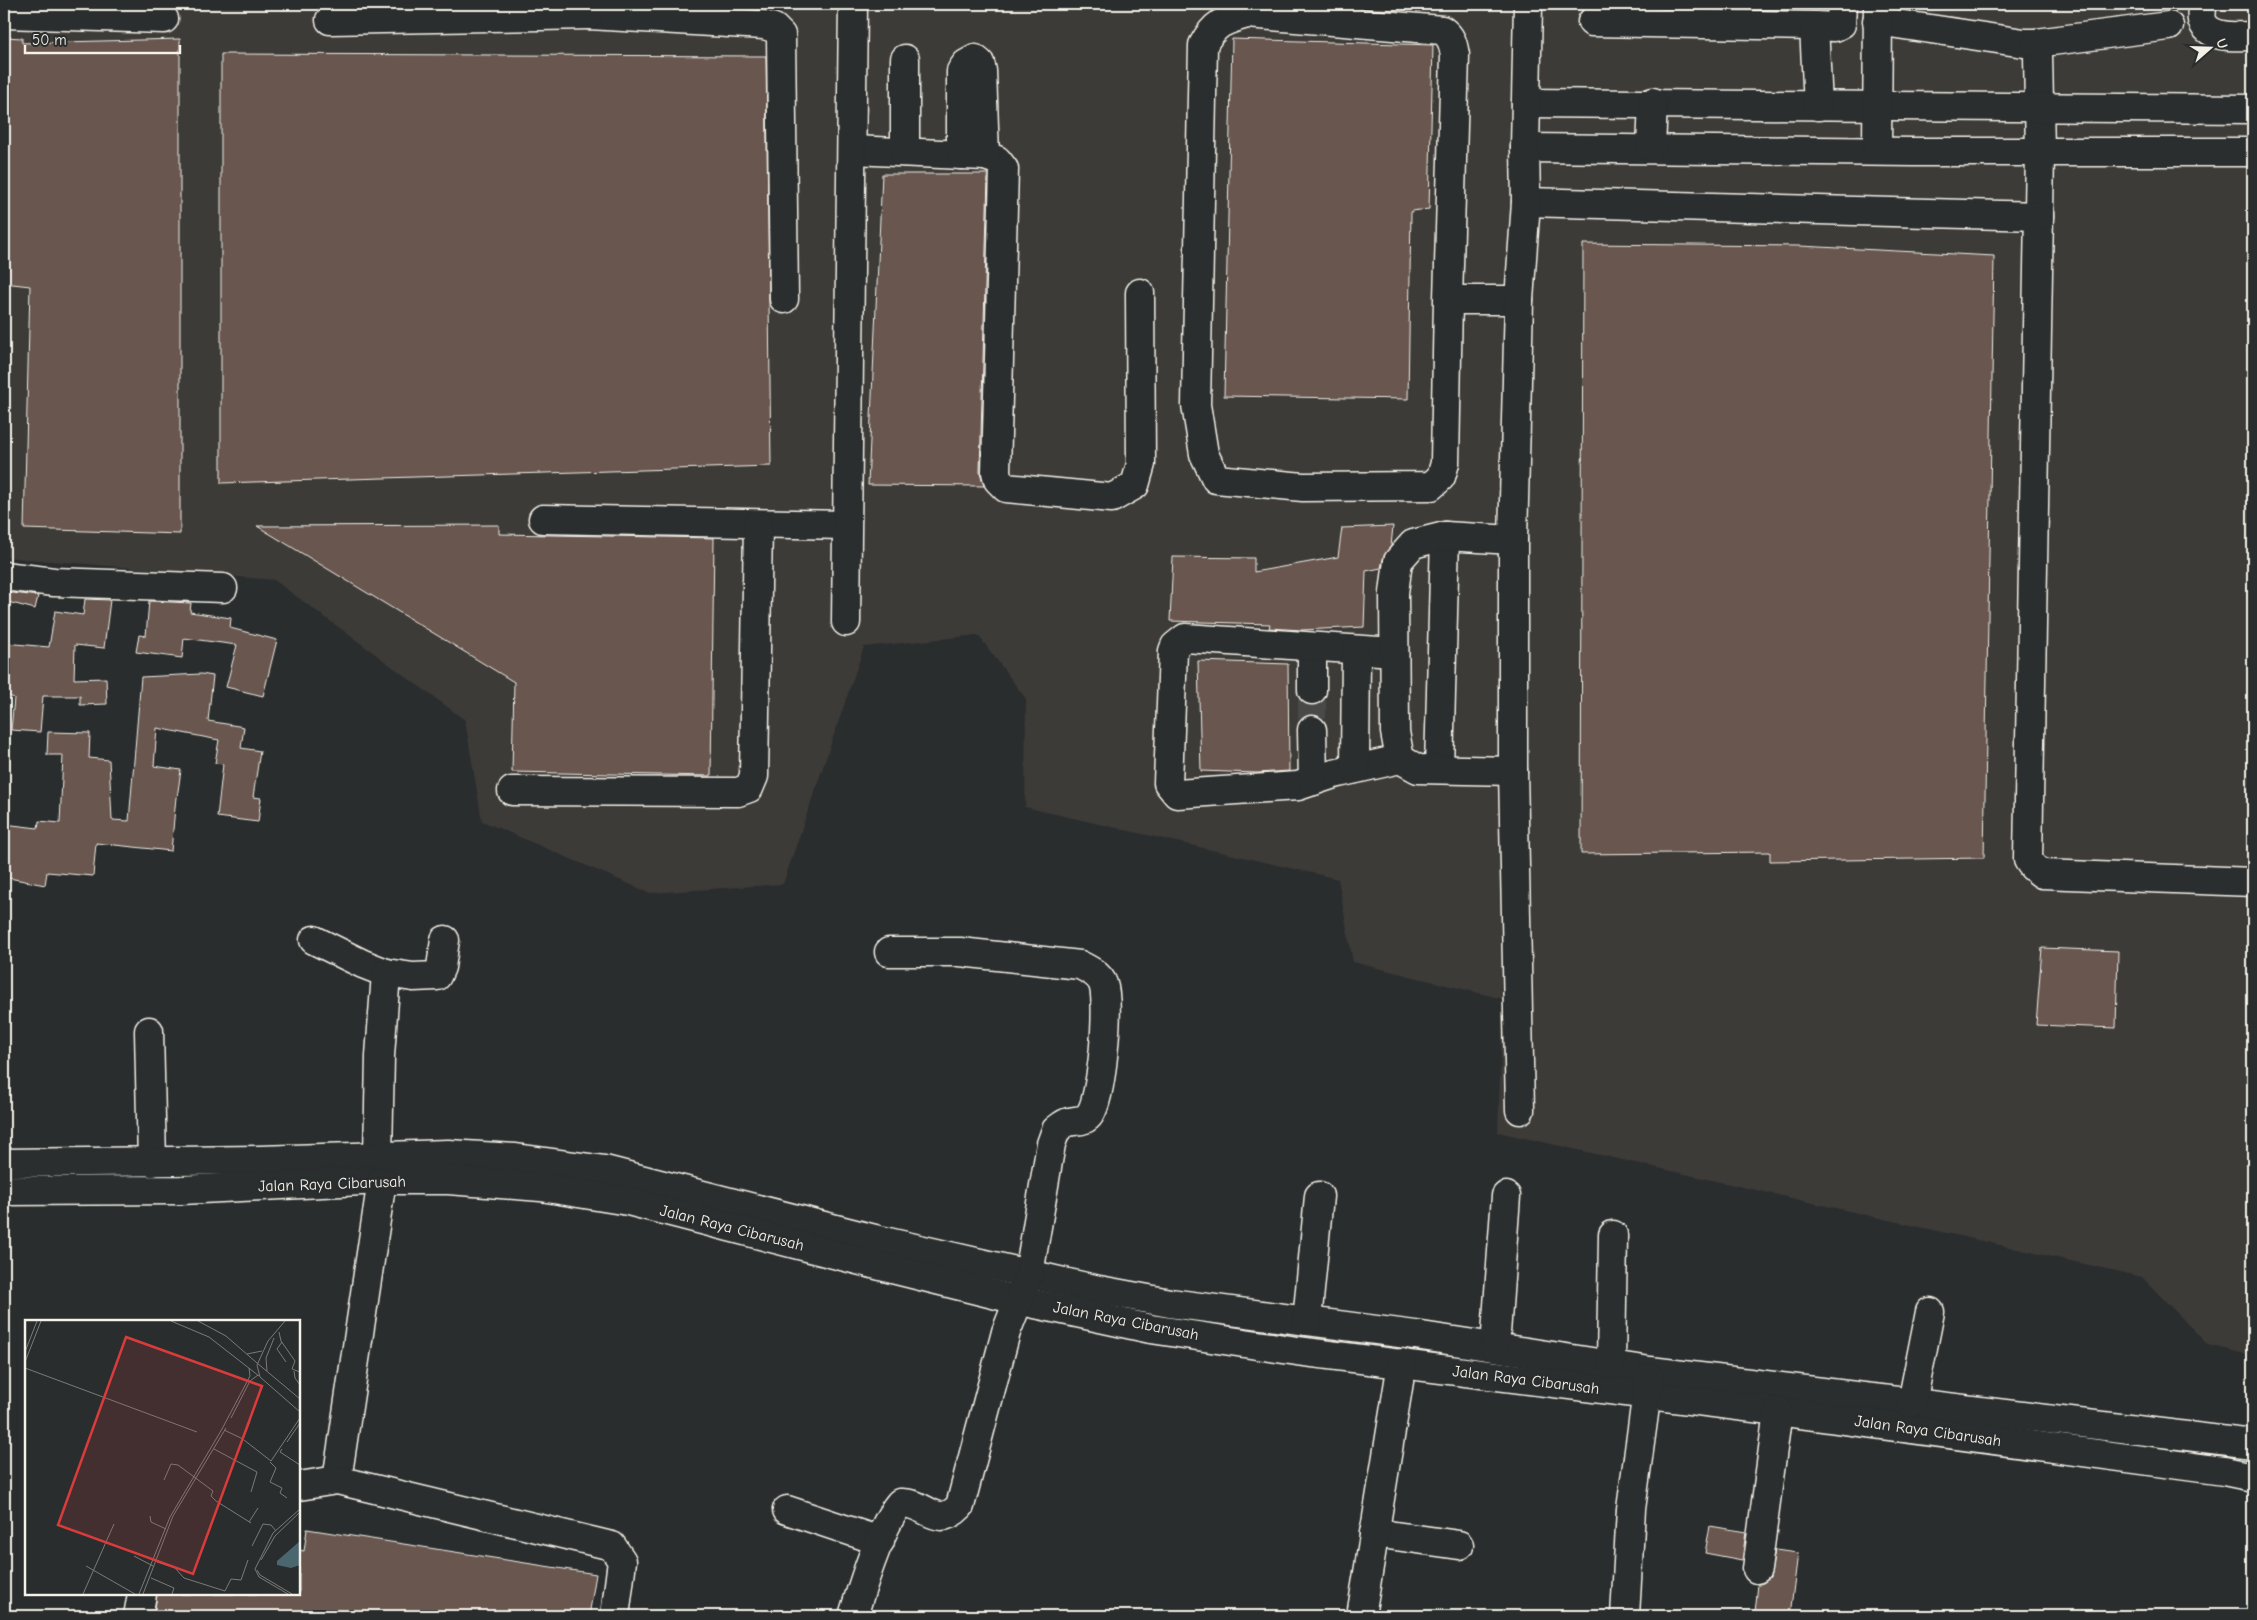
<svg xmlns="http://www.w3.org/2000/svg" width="2257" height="1620" viewBox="0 0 2257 1620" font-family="'Comic Neue',sans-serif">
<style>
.built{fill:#3c3a38}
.building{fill:#67574f;stroke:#f4f1e8}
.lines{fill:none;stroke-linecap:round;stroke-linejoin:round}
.minor-tunnel{stroke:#484a4a;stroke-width:28;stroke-dasharray:28 14;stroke-linecap:butt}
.minor-casing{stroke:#f4f1e8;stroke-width:31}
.minor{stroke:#2a2d2e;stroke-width:28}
.labels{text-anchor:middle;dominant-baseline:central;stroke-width:5;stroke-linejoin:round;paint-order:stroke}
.street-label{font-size:16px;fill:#f4f1e8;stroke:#2a2d2e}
.inset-road{fill:none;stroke:#7b7b78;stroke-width:1}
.view{fill:#d93c3b;fill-opacity:0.15;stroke:#d93c3b;stroke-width:2.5}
.inset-edge{fill:none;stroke:#f4f1e8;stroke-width:2.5}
</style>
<rect width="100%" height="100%" fill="#2a2d2e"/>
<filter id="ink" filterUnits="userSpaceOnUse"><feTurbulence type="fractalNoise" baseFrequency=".02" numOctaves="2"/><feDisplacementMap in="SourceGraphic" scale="10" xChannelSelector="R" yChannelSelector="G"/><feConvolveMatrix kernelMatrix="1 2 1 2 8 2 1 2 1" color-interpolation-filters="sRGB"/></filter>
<g filter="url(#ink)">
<path class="built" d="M4,4H2253V1356L2208,1345L2142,1277L1498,1132L1503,999L1353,962L1338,879L1025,807L1026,699L978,635L864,647L783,884L650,893L482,821L465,720L274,580L4,557Z"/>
<g class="building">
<path d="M4,37L22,38V43L180,39V534L24,529L30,286L4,283Z"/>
<path d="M1232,39L1433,45L1429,209L1411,211L1408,399L1224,396Z"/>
<path d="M221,54L766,56L771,466L221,483Z"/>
<path d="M882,174H988L980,472L984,486L868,485Z"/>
<path d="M1583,244L1800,246L1994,256L1984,858L1770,861V852L1581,854Z"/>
<path d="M499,525V534L714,538L711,776L512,772L514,682L257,526Z"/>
<path d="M1393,526L1391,546L1383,559L1381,568L1366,571L1364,627L1302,630L1269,628L1270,624L1170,621L1173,557L1254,558V572L1338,557L1342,528Z"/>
<path d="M4,592L38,596L35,609L4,601Z"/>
<path d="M85,599L110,600L104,648L75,645L74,679L106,678L107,704L80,705V696H43L40,732L11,730L14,698L4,694V643L49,647L55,611L83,615Z"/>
<path d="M149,601L191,603L190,612L231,618L230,628L277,640L263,696L226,687L237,645L184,638L182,658L136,652L139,635L146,636Z"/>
<path d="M1198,661L1288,664L1289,771L1257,773L1201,771Z"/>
<path d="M201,674L213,676L208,721L244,727L241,748L260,751L253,797L261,798L258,822L217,817L223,764L215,763L219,740L157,728L154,766L181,770L177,798L176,797L171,851L96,843L93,876L47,872L45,885L4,877L7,855L4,854V824L38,828L39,821L60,823L63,755H47L48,732L90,733L89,758L109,760L112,820L129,821L141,677Z"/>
<path d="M2042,948L2118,951L2116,1028L2036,1025Z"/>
<path d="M1710,1526L1746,1532L1742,1560L1705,1553Z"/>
<path d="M307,1529L596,1574L589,1616H154L157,1594H299V1550L304,1551Z"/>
<path d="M1775,1550L1798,1553L1790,1616L1755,1612L1758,1584L1763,1583L1770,1578Z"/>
</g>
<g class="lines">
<path class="minor-tunnel" d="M1312,690V730"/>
<g class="minor-casing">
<g id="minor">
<path d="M2202,4C2202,8 2201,16 2202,20C2208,40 2238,36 2253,36"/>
<path d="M4,14L164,19"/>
<path d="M589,15L764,25L774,28L781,35L784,299"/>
<path d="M330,20L589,15V4"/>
<path d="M1877,21L2024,43H2036L2038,55L2040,152L2028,860L2033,867L2042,874L2253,882"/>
<path d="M1592,22L1814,26"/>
<path d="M2036,43L2169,26"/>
<path d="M1526,103L2253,109"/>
<path d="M1818,106L1814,26L1835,27L1841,24L1842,4"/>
<path d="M1525,148L1914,152H2253"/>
<path d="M1651,148L1653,102"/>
<path d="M853,150L985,156L997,160L1004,169L996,472L998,480L1006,488L1112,498L1135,485L1141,464L1140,293"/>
<path d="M1877,151L1878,4"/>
<path d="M905,152V59"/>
<path d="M961,155V71L966,64L975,59L980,63L982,71L985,156"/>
<path d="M1526,202L2039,216"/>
<path d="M1448,300L1445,463L1441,477L1431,486L1303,487L1216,479L1204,454L1196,405L1203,45C1215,23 1223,21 1247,14L1442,30C1452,37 1453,44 1455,55L1448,300H1519"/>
<path d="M543,519L845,525"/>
<path d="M4,576L54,582L223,588"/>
<path d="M846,622L853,4"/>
<path d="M1312,647V690"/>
<path d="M1394,652L1185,638L1175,646L1173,651L1168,783L1177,794L1298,786L1334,774L1400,759"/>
<path d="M1312,730L1313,781"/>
<path d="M1355,769L1356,650"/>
<path d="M1439,769L1445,536"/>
<path d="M1513,771L1418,769L1400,759L1395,732L1394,593L1398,561L1413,544L1445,536L1513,540"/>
<path d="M512,791L738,792L749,788L754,776L758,524"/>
<path d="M314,940L363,964L386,973"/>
<path d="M149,1031L152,1162"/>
<path d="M1520,1110L1513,771V540L1519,300L1526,202L1525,148L1528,4"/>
<path d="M378,1156L380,1056L386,973L413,977L437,976L441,967L445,940"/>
<path d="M4,1163L259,1160L448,1154L516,1158L605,1170L875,1239L1099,1290L1170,1303L1415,1335L1650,1371L2253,1444"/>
<path d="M4,1191L181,1190L382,1180H448L541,1187L628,1201L896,1270L1017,1300L1151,1329L1297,1351L1778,1411L2224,1471L2253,1477"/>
<path d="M1307,1321L1319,1196"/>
<path d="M1495,1347L1506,1196"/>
<path d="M1611,1365L1613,1235"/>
<path d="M1912,1403L1930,1312"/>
<path d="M337,1480L382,1180"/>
<path d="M299,1486L337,1480L612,1546L622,1561L615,1616"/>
<path d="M787,1510L880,1541"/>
<path d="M1374,1533L1459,1545"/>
<path d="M1757,1569L1778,1411"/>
<path d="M138,1616L142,1594"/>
<path d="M853,1616C862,1587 881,1524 900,1503C926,1501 936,1531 960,1506L1006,1332L1029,1274L1051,1144L1056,1130C1060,1127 1064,1123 1069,1122C1077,1120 1085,1122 1090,1114C1102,1098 1110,1003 1103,984C1100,975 1088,969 1080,965L960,952H889"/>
<path d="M1361,1616L1402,1363"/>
<path d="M1625,1616L1631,1509L1649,1377"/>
</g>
</g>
<use href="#minor" class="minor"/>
</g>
</g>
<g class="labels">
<g class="street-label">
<text transform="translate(332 1184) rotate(-2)">Jalan Raya Cibarusah</text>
<text transform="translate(732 1228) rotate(14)">Jalan Raya Cibarusah</text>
<text transform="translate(1126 1321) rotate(11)">Jalan Raya Cibarusah</text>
<text transform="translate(1526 1380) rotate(7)">Jalan Raya Cibarusah</text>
<text transform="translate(1928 1431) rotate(8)">Jalan Raya Cibarusah</text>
</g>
</g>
<g transform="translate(25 1320)">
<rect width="275" height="275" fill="#2a2d2e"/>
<path d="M275,221V245L266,248L252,245V241Z" fill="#4a666f"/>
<path class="inset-road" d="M146,1L184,17L234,56M173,1L201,16L232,43M260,1L243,21L232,45L235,57L275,92M254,12L256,21L270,41M257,22L252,29L261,42M0,32L12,1M222,34L237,31M270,41L267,49L275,52M0,42L16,1M232,43L275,79M0,48L172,112M242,51L241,38L249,18M269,51L270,58L275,65M206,98L225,61L233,55M199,110L218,119L225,101M219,120L246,141L275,98M262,122L275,103M189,129L232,152L226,172M257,129L255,132L275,145M245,142L251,148L245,162L257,168L255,173L262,178M139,160L146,144L153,145L188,171L186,176L191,181L226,203M125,196L126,202L141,209M224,202L233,188M227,226L238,204L246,205L251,211M109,236L128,246M236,240L250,216L275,192M132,242L150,248L159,258L200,271L206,259L216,260L223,240M61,246L110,274M232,250L235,255L267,274M126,258L149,268L147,274M58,274L89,204M114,274L145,197L197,109L225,56L224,48M118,274L148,196L201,108M263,274L234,257L230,249L248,213L275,189"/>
<path class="view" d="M101,17L237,66L168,254L33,205Z"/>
<rect width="275" height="275" class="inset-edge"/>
</g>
<rect width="2257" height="1620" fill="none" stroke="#2a2d2e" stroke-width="20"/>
<rect x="10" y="10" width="2237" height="1600" fill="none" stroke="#f4f1e8" stroke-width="2" filter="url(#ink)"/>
<g transform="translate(2210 48) rotate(70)" stroke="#2a2d2e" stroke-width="4" paint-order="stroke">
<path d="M0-4L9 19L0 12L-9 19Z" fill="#f4f1e8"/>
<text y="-8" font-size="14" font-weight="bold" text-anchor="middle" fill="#f4f1e8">U</text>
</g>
<path d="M25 45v8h155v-8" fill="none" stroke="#f4f1e8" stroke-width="2.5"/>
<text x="32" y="45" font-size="15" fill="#f4f1e8" stroke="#2a2d2e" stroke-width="4" paint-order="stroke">50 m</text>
</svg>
